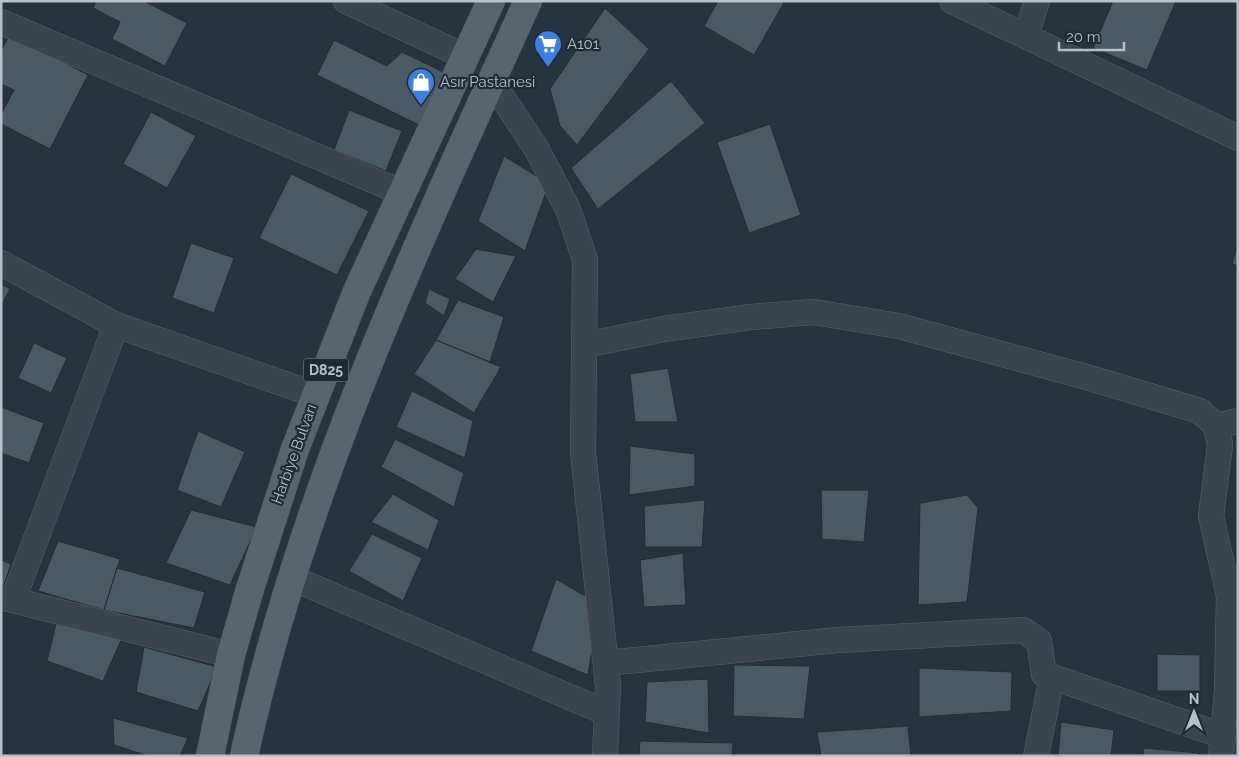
<svg xmlns="http://www.w3.org/2000/svg" width="1239" height="757" viewBox="0 0 1239 757" font-family="Raleway,sans-serif">
<style>
.building{fill:#4a5966;stroke:#212c37}
.lines{fill:none;stroke-linecap:round;stroke-linejoin:round}
.minor-casing{stroke:#58636d;stroke-width:26}
.major-casing{stroke:#444e59;stroke-width:29}
.minor{stroke:#3a4550;stroke-width:25}
.major{stroke:#586470;stroke-width:28}
.labels{text-anchor:middle;dominant-baseline:central;stroke-width:4.5;stroke-linejoin:round;paint-order:stroke}
.shield{fill:#1f2a35;stroke:#89939d;stroke-width:1}
.shield-label{font-size:14px;font-weight:bold;fill:#b7c0ca}
.poi-label{font-size:15px;fill:#b7c0ca;stroke:#1f2a35;text-anchor:start}
.street-label{font-size:15px;fill:#b7c0ca;stroke:#1f2a35}
</style>
<rect width="100%" height="100%" fill="#263340"/>
<g class="building">
<path d="M96,1H144L187,23L165,66L112,39L120,22L93,8Z"/>
<path d="M718,1H785L754,55L704,26Z"/>
<path d="M1113,1H1176L1147,70L1093,48Z"/>
<path d="M605,8L649,49L577,145L560,126L550,89Z"/>
<path d="M10,34L88,75L50,149L1,124V114L14,90L1,84V51Z"/>
<path d="M334,40L387,66L402,52L445,73L419,125L317,75Z"/>
<path d="M671,81L705,123L598,209L571,168Z"/>
<path d="M349,110L402,131L386,171L334,150Z"/>
<path d="M151,112L196,136L167,188L123,164Z"/>
<path d="M770,124L801,215L749,233L717,142Z"/>
<path d="M504,156L549,184L525,251L478,221Z"/>
<path d="M291,174L369,211L337,275L259,238Z"/>
<path d="M191,243L234,258L214,313L172,298Z"/>
<path d="M1238,243V266L1232,264Z"/>
<path d="M476,249L516,256L493,302L455,279Z"/>
<path d="M1,284L10,289L1,306Z"/>
<path d="M429,289L450,299L444,316L425,303Z"/>
<path d="M458,300L504,317L490,362L436,340Z"/>
<path d="M436,340L501,367L474,413L414,374Z"/>
<path d="M34,343L67,358L51,393L18,378Z"/>
<path d="M668,368L678,422H635L630,374Z"/>
<path d="M412,391L473,421L465,458L396,427Z"/>
<path d="M1,407L44,423L29,463L1,453Z"/>
<path d="M198,431L245,452L221,507L177,490Z"/>
<path d="M395,439L464,473L454,507L381,467Z"/>
<path d="M630,446L695,454V486L629,495Z"/>
<path d="M821,490H869L864,542L822,539Z"/>
<path d="M393,494L439,520L428,550L371,522Z"/>
<path d="M967,495L978,508L967,602L918,605L920,503Z"/>
<path d="M705,500L702,547H645L644,506Z"/>
<path d="M191,510L257,527L230,585L166,563Z"/>
<path d="M372,534L422,558L403,601L349,571Z"/>
<path d="M58,541L120,559L104,610L38,591Z"/>
<path d="M683,553L686,605L644,607L640,560Z"/>
<path d="M1,560L11,564L4,585H1Z"/>
<path d="M117,568L205,592L194,628L104,610Z"/>
<path d="M556,579L599,604L588,675L531,651Z"/>
<path d="M56,624L122,638L103,681L47,661Z"/>
<path d="M144,647L217,667L198,711L136,692Z"/>
<path d="M1157,654L1200,655V691H1157Z"/>
<path d="M734,665L810,666L804,719L733,716Z"/>
<path d="M919,668L1012,672L1011,711L919,717Z"/>
<path d="M708,679L709,733L645,722L647,682Z"/>
<path d="M113,718L188,738L180,756H148L114,745Z"/>
<path d="M1061,722L1114,730L1111,756H1058Z"/>
<path d="M908,726L911,756H821L817,732Z"/>
<path d="M640,741L733,743L732,756H639Z"/>
<path d="M1144,748L1199,753V756H1143Z"/>
</g>
<g class="lines">
<g class="minor-casing">
<g id="minor">
<path d="M346,1L466,57"/>
<path d="M952,1L1238,138"/>
<path d="M1,22L403,193"/>
<path d="M1026,35L1037,1"/>
<path d="M491,80L536,148L568,209L585,260L583,452L608,686L605,756"/>
<path d="M1,263L116,325L316,395"/>
<path d="M585,345L664,329L751,317L814,312L899,326L1090,378L1200,411L1216,426L1220,445L1211,516L1229,596L1227,691L1221,756"/>
<path d="M1216,426L1238,421"/>
<path d="M292,578L607,713"/>
<path d="M1,597L231,655"/>
<path d="M13,600L116,325"/>
<path d="M606,663L838,640L1023,630L1039,641L1044,674L1223,736"/>
<path d="M1036,756L1052,677"/>
</g>
</g>
<g class="major-casing">
<g id="major">
<path d="M210,756L231,655L249,592L295,449L357,291L491,1"/>
<path d="M244,756C302,491 416,246 528,1"/>
</g>
</g>
<use href="#minor" class="minor"/>
<use href="#major" class="major"/>
</g>
<defs>
<g id="supermarket-pin" transform="scale(1.4375)"><path d="M0 17L-7.5 6A9.5 9.5 0 1 1 7.5 6Z" fill="#3f7fe0" stroke="#1f2a35"/><path d="M-6-5.5h2.5l.6 2H6L4.5 2H-2.5L-4.4-4H-6ZM-1.5 3.2a1.3 1.3 0 1 0 .1 0ZM3 3.2a1.3 1.3 0 1 0 .1 0Z" fill="#fff"/></g>
<g id="shop-pin" transform="scale(1.4375)"><path d="M0 17L-7.5 6A9.5 9.5 0 1 1 7.5 6Z" fill="#3f7fe0" stroke="#1f2a35"/><path d="M-5-2.5h2.3a2.7 3.5 0 0 1 5.4 0H5L5.5 6h-11ZM-1.5-2.5h3a1.5 2.3 0 0 0-3 0Z" fill="#fff"/></g>
</defs>
<g fill-rule="evenodd">
<use href="#supermarket-pin" x="548" y="44"/>
<use href="#shop-pin" x="421" y="82"/>
</g>
<g class="labels">
<rect class="shield" x="303.5" y="358.5" width="45" height="23" rx="4"/>
<g class="shield-label">
<text x="326" y="370">D825</text>
</g>
<g class="poi-label">
<text x="567" y="44">A101</text>
<text x="440" y="82">Asır Pastanesi</text>
</g>
<g class="street-label">
<text transform="translate(294 454) rotate(-70)">Harbiye Bulvarı</text>
</g>
</g>
<rect width="1239" height="757" fill="none" stroke="#b7c0ca" stroke-width="5"/>
<g transform="translate(1194 712)" stroke="#1f2a35" stroke-width="4" paint-order="stroke">
<path d="M0-4L9 19L0 12L-9 19Z" fill="#b7c0ca"/>
<text y="-8" font-size="14" font-weight="bold" text-anchor="middle" fill="#b7c0ca">N</text>
</g>
<path d="M1059 42v8h65v-8" fill="none" stroke="#b7c0ca" stroke-width="2.5"/>
<text x="1066" y="42" font-size="15" fill="#b7c0ca" stroke="#1f2a35" stroke-width="4" paint-order="stroke">20 m</text>
</svg>
